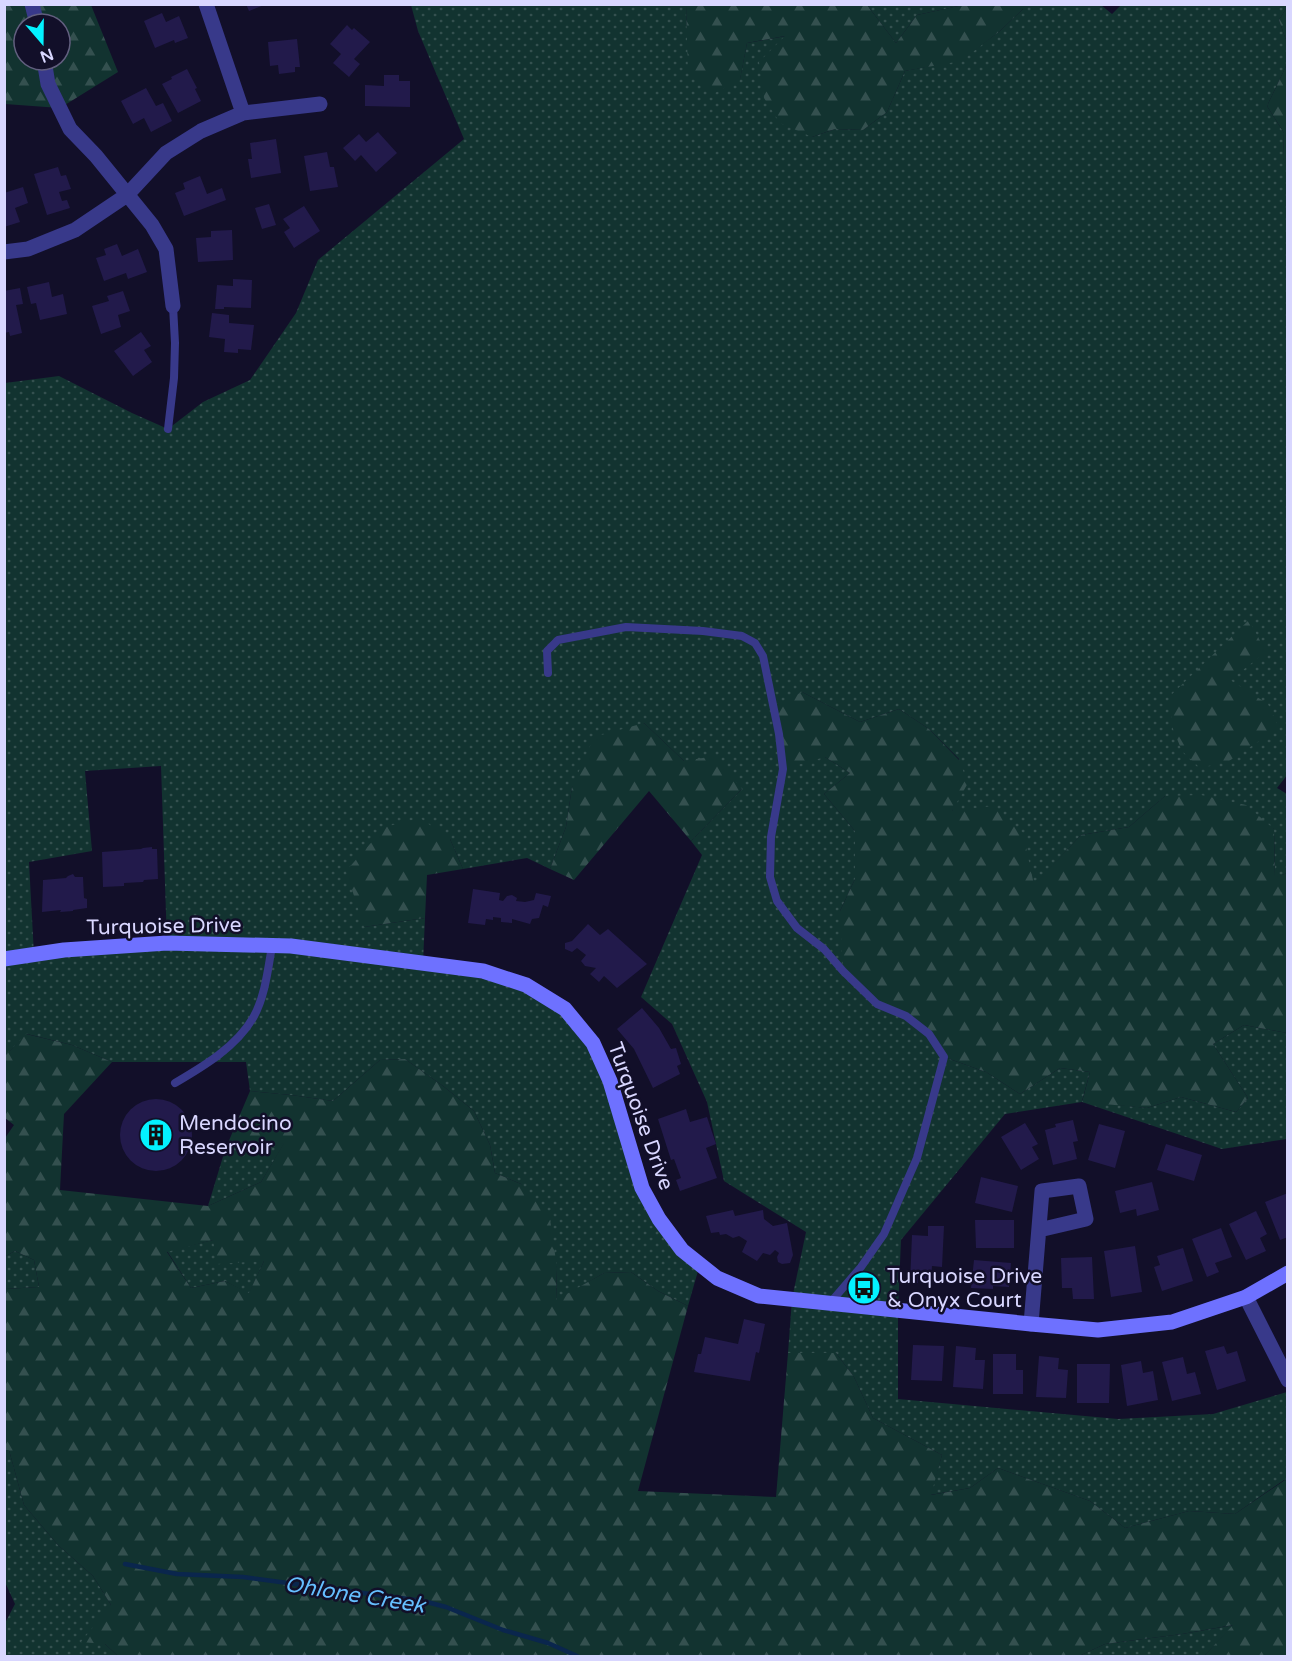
<svg xmlns="http://www.w3.org/2000/svg" width="1292" height="1661" viewBox="0 0 1292 1661" font-family="'Varela Round',sans-serif">
<style>
.grass{fill:url(#grass-dots);fill-rule:evenodd}
.forest{fill:url(#forest-firs);fill-rule:evenodd}
.lines{fill:none;stroke-linecap:round;stroke-linejoin:round}
.stream{stroke:#0a264d;stroke-width:4.5}
.building{fill:#221a4b}
.lane{stroke:#38398a;stroke-width:8}
.street{stroke:#38398a;stroke-width:15}
.secondary{stroke:#6e71ff;stroke-width:15}
.labels{text-anchor:middle;stroke-width:5;stroke-linejoin:round;paint-order:stroke}
.street-label{font-size:21px;fill:#d9d7ff;stroke:#120f29}
.poi-label{font-size:21px;fill:#d9d7ff;stroke:#120f29;text-anchor:start}
.water-label{font-size:22px;font-style:italic;fill:#65bfff;stroke:#120f29}
</style>
<defs>
<pattern id="grass-dots" width="8" height="8" patternUnits="userSpaceOnUse" patternTransform="scale(1.5)"><rect width="8" height="8" fill="#123330"/><path d="M2 2h.1M6 6h.1" fill="none" stroke="#34504f" stroke-width="1.8" stroke-linecap="round"/></pattern>
<pattern id="forest-firs" width="22" height="20" patternUnits="userSpaceOnUse" patternTransform="scale(1.5)"><rect width="22" height="20" fill="#123330"/><path d="M5 1l3.5 6h-7zM16 11l3.5 6h-7z" fill="#34504f"/></pattern>
</defs>
<rect width="100%" height="100%" fill="#120f29"/>
<!-- grass -->
<path class="grass" d="M 411,5 L 686,5 L 687,30 L 740,79 L 747,43 L 786,36 L 812,137 L 835,129 L 863,130 L 887,112 L 905,71 L 961,60 L 1000,31 L 1023,9 L 1023,5 L 1101,5 L 1112,14 L 1121,5 L 1287,5 L 1287,7 L 1279,20 L 1287,43 L 1287,64 L 1267,106 L 1284,133 L 1283,158 L 1288,171 L 1288,774 L 1277,788 L 1287,794 L 1287,873 L 1275,878 L 1274,829 L 1165,796 L 1129,827 L 1081,835 L 1034,886 L 952,812 L 959,759 L 929,729 L 899,709 L 860,722 L 802,692 L 825,757 L 850,773 L 824,794 L 855,831 L 855,879 L 840,911 L 906,1016 L 929,1034 L 944,1057 L 986,1072 L 1020,1094 L 1060,1068 L 1090,1072 L 1082,1101 L 1147,1108 L 1181,1097 L 1236,1112 L 1248,1098 L 1213,1044 L 1244,1025 L 1287,1033 L 1287,1139 L 1222,1149 L 1082,1102 L 1005,1114 L 901,1240 L 898,1310 L 898,1399 L 1118,1419 L 1213,1414 L 1287,1392 L 1287,1481 L 1284,1480 L 1235,1514 L 1189,1511 L 1125,1528 L 1090,1501 L 998,1468 L 970,1488 L 930,1495 L 942,1455 L 873,1418 L 854,1377 L 836,1353 L 788,1353 L 792,1299 L 806,1232 L 724,1181 L 707,1102 L 672,1024 L 641,997 L 702,855 L 691,841 L 742,789 L 684,761 L 644,723 L 572,787 L 566,827 L 550,869 L 527,858 L 463,869 L 450,839 L 364,927 L 425,918 L 423,963 L 526,985 L 593,1043 L 642,1188 L 700,1264 L 688,1306 L 658,1291 L 631,1272 L 604,1273 L 556,1301 L 557,1268 L 521,1184 L 495,1173 L 490,1145 L 474,1111 L 443,1086 L 405,1059 L 380,1060 L 333,1101 L 291,1095 L 250,1091 L 246,1062 L 112,1062 L 72,1045 L 27,1034 L 5,1056 L 5,383 L 59,376 L 132,413 L 168,429 L 203,402 L 250,380 L 296,313 L 318,260 L 464,139 L 418,31 ZM 161,766 L 167,943 L 34,955 L 29,862 L 92,851 L 85,771 Z
M 867,5 L 963,5 L 917,15 L 896,43 Z
M 285,1142 L 261,1182 L 208,1206 L 225,1150 L 260,1152 Z
M 213,1240 L 264,1261 L 249,1294 L 225,1281 L 191,1288 L 167,1251 Z
M 15,1251 L 34,1260 L 39,1287 L 5,1289 L 4,1257 Z
M 4,1450 L 9,1450 L 24,1505 L 58,1545 L 93,1576 L 111,1605 L 105,1644 L 118,1656 L 5,1656 L 4,1625 L 15,1604 L 4,1580 Z
M 1234,1625 L 1204,1656 L 1079,1656 L 1105,1644 L 1182,1634 Z"/>
<!-- forest -->
<path class="forest" d="M 4,5 L 91,5 L 118,72 L 60,108 L 5,104 ZM 24,24 L 60,24 L 60,60 L 24,60 Z
M 686,5 L 867,5 L 896,43 L 917,15 L 963,5 L 1023,5 L 1023,9 L 1000,31 L 961,61 L 905,71 L 887,112 L 863,130 L 835,129 L 812,137 L 780,123 L 764,98 L 759,62 L 785,36 L 747,43 L 740,80 L 711,95 L 688,73 Z
M 1287,7 L 1287,43 L 1279,20 Z
M 1287,64 L 1287,171 L 1283,158 L 1284,133 L 1267,106 Z
M 1249,620 L 1266,652 L 1230,680 L 1268,704 L 1279,728 L 1229,761 L 1200,768 L 1182,751 L 1173,729 L 1169,697 Z
M 802,692 L 860,722 L 899,709 L 929,729 L 959,760 L 968,783 L 952,811 L 993,806 L 1023,833 L 1034,885 L 1081,835 L 1129,827 L 1165,796 L 1201,795 L 1246,805 L 1274,829 L 1275,877 L 1288,873 L 1287,1033 L 1244,1025 L 1213,1044 L 1248,1098 L 1236,1112 L 1181,1097 L 1147,1108 L 1082,1102 L 1090,1072 L 1060,1068 L 1020,1094 L 986,1072 L 944,1057 L 929,1034 L 906,1016 L 877,1004 L 843,971 L 840,911 L 855,879 L 855,831 L 824,794 L 850,773 L 825,757 L 783,769 L 773,706 Z
M 644,723 L 684,761 L 715,756 L 742,789 L 691,841 L 649,791 L 574,880 L 550,869 L 566,827 L 572,787 L 594,737 Z
M 420,818 L 450,839 L 463,869 L 427,875 L 425,918 L 364,927 L 346,871 L 385,827 Z
M 26,1034 L 72,1045 L 112,1062 L 64,1114 L 60,1190 L 208,1206 L 261,1182 L 284,1143 L 260,1152 L 225,1150 L 250,1091 L 291,1095 L 333,1101 L 380,1060 L 405,1059 L 443,1086 L 474,1111 L 490,1145 L 495,1173 L 521,1184 L 549,1212 L 557,1268 L 556,1300 L 604,1273 L 631,1272 L 658,1291 L 688,1306 L 638,1491 L 776,1497 L 788,1353 L 836,1353 L 854,1377 L 873,1418 L 942,1455 L 931,1495 L 970,1488 L 998,1468 L 1090,1501 L 1125,1528 L 1189,1511 L 1235,1514 L 1285,1480 L 1287,1481 L 1287,1656 L 1204,1656 L 1233,1625 L 1182,1634 L 1105,1644 L 1079,1656 L 118,1656 L 105,1644 L 81,1642 L 111,1605 L 93,1576 L 58,1545 L 24,1505 L 9,1450 L 5,1450 L 5,1289 L 39,1287 L 34,1260 L 15,1251 L 4,1257 L 5,1138 L 14,1125 L 5,1118 L 5,1056 ZM 213,1240 L 217,1264 L 264,1261 L 249,1293 L 225,1281 L 191,1288 L 167,1252 Z"/>
<g class="lines">
<!-- stream -->
<path class="stream" d="M 125,1564 L 177,1574 L 243,1577 L 423,1601 L 446,1607 L 503,1630 L 548,1643 L 577,1656"/>
</g>
<!-- building -->
<path class="building" d="M 246,4 L 264,4 L 264,5 L 249,11 Z
M 162,13 L 166,22 L 179,16 L 188,38 L 175,43 L 174,40 L 155,48 L 144,21 Z
M 347,25 L 352,30 L 354,28 L 370,42 L 354,59 L 360,64 L 349,77 L 333,63 L 341,54 L 330,44 Z
M 297,39 L 300,67 L 295,67 L 295,72 L 279,74 L 278,65 L 270,66 L 268,42 Z
M 187,69 L 197,88 L 195,89 L 201,101 L 178,113 L 162,84 L 172,79 L 171,77 Z
M 384,75 L 399,75 L 399,81 L 410,81 L 410,107 L 365,106 L 365,85 L 384,86 Z
M 146,88 L 156,106 L 163,103 L 172,121 L 151,132 L 144,118 L 133,124 L 121,101 Z
M 378,132 L 397,153 L 376,172 L 361,155 L 355,161 L 343,148 L 359,134 L 366,142 Z
M 276,139 L 281,173 L 251,178 L 248,159 L 252,159 L 250,143 Z
M 327,152 L 330,167 L 334,167 L 338,187 L 310,191 L 304,156 Z
M 58,167 L 61,176 L 66,175 L 71,189 L 59,192 L 62,201 L 67,200 L 70,208 L 47,215 L 34,174 Z
M 200,176 L 207,194 L 222,188 L 226,200 L 184,216 L 175,193 L 185,189 L 183,183 Z
M 23,187 L 28,203 L 15,208 L 20,222 L 4,227 L 4,193 Z
M 269,204 L 276,225 L 262,229 L 255,208 Z
M 304,206 L 320,231 L 294,248 L 284,232 L 290,228 L 283,219 Z
M 232,230 L 233,260 L 198,262 L 196,238 L 211,237 L 211,231 Z
M 117,244 L 122,256 L 138,249 L 147,272 L 128,279 L 126,273 L 104,281 L 96,258 L 106,255 L 104,249 Z
M 233,279 L 252,280 L 251,308 L 224,307 L 224,309 L 215,309 L 217,285 L 233,286 Z
M 49,282 L 52,297 L 63,294 L 67,314 L 40,320 L 36,303 L 31,304 L 27,287 Z
M 20,288 L 23,304 L 16,305 L 22,333 L 10,336 L 9,332 L 4,333 L 4,291 Z
M 123,291 L 130,311 L 118,315 L 121,327 L 101,334 L 92,306 L 109,301 L 107,296 Z
M 212,313 L 229,315 L 229,323 L 254,325 L 251,350 L 238,349 L 238,353 L 224,352 L 225,339 L 209,337 Z
M 141,332 L 151,346 L 144,350 L 152,362 L 133,376 L 114,351 Z
M 152,847 L 152,849 L 157,849 L 158,879 L 144,880 L 143,882 L 124,883 L 124,886 L 103,887 L 102,852 L 141,849 L 143,848 Z
M 73,874 L 75,877 L 83,877 L 84,898 L 87,899 L 87,908 L 73,910 L 73,911 L 60,912 L 61,910 L 42,912 L 43,880 L 66,878 L 68,876 Z
M 473,889 L 500,893 L 499,900 L 503,901 L 507,896 L 512,895 L 517,898 L 516,901 L 525,902 L 534,900 L 536,893 L 551,896 L 548,907 L 543,905 L 539,918 L 532,919 L 530,924 L 512,919 L 512,923 L 501,922 L 501,918 L 493,917 L 493,920 L 486,919 L 485,925 L 468,923 Z
M 588,924 L 600,935 L 608,929 L 647,964 L 617,988 L 604,976 L 599,982 L 590,974 L 596,968 L 585,966 L 581,961 L 586,955 L 577,948 L 572,952 L 565,949 L 565,943 L 572,941 Z
M 642,1008 L 659,1028 L 671,1049 L 676,1048 L 681,1064 L 677,1066 L 680,1074 L 653,1088 L 634,1049 L 617,1029 Z
M120 1135a36 36 0 1 1 72 0a36 36 0 1 1-72 0Z
M 686,1109 L 690,1122 L 707,1117 L 716,1144 L 706,1148 L 717,1178 L 680,1191 L 676,1180 L 681,1178 L 674,1159 L 671,1160 L 658,1119 Z
M 1073,1120 L 1078,1141 L 1073,1142 L 1077,1159 L 1053,1165 L 1045,1130 L 1056,1127 L 1055,1124 Z
M 1025,1123 L 1038,1144 L 1032,1147 L 1039,1159 L 1021,1170 L 1001,1137 Z
M 1099,1124 L 1125,1131 L 1115,1168 L 1088,1160 Z
M 1166,1144 L 1202,1155 L 1194,1181 L 1157,1170 Z
M 981,1177 L 1018,1186 L 1012,1212 L 975,1203 Z
M 1152,1182 L 1159,1210 L 1137,1216 L 1136,1209 L 1120,1213 L 1115,1191 Z
M 1288,1193 L 1288,1237 L 1280,1240 L 1265,1202 Z
M 733,1210 L 735,1216 L 763,1210 L 764,1219 L 773,1226 L 787,1223 L 793,1255 L 790,1263 L 782,1264 L 778,1262 L 777,1257 L 779,1253 L 775,1250 L 770,1255 L 763,1253 L 757,1261 L 742,1252 L 747,1241 L 739,1236 L 733,1238 L 726,1234 L 720,1235 L 719,1232 L 711,1233 L 706,1216 Z
M 1256,1211 L 1267,1234 L 1260,1238 L 1266,1251 L 1246,1260 L 1229,1224 Z
M 975,1220 L 1014,1220 L 1014,1248 L 976,1248 Z
M 928,1226 L 944,1226 L 942,1267 L 932,1266 L 931,1280 L 918,1279 L 918,1283 L 910,1283 L 912,1235 L 928,1236 Z
M 1221,1228 L 1232,1257 L 1215,1263 L 1219,1272 L 1207,1277 L 1192,1239 Z
M 1135,1246 L 1142,1292 L 1111,1297 L 1104,1251 Z
M 1183,1248 L 1193,1281 L 1162,1291 L 1154,1267 L 1160,1265 L 1157,1256 Z
M 1092,1257 L 1094,1299 L 1073,1299 L 1072,1288 L 1062,1288 L 1061,1258 Z
M 974,1260 L 1011,1263 L 1009,1287 L 993,1286 L 993,1289 L 971,1288 Z
M 744,1319 L 765,1324 L 759,1353 L 756,1352 L 750,1381 L 694,1372 L 698,1354 L 701,1354 L 705,1337 L 738,1344 Z
M 913,1345 L 944,1346 L 942,1381 L 911,1380 Z
M 956,1346 L 976,1348 L 975,1360 L 985,1360 L 983,1389 L 953,1387 Z
M 1224,1346 L 1227,1354 L 1237,1351 L 1246,1381 L 1217,1390 L 1205,1351 Z
M 993,1354 L 1016,1354 L 1016,1370 L 1023,1370 L 1023,1394 L 993,1394 Z
M 1039,1356 L 1059,1358 L 1058,1369 L 1068,1370 L 1066,1398 L 1036,1397 Z
M 1183,1357 L 1187,1374 L 1195,1372 L 1201,1394 L 1172,1401 L 1162,1362 Z
M 1141,1361 L 1143,1373 L 1153,1371 L 1158,1400 L 1127,1406 L 1121,1365 Z
M 1077,1364 L 1110,1364 L 1109,1403 L 1077,1403 Z"/>
<g class="lines">
<!-- lane -->
<path class="lane" d="M 168,429 L 174,378 L 175,343 L 173,306
M 548,673 L 547,651 L 558,640 L 626,627 L 703,631 L 742,636 L 755,643 L 763,656 L 779,734 L 783,769 L 771,837 L 770,877 L 777,901 L 797,928 L 824,949 L 843,971 L 877,1004 L 906,1016 L 929,1034 L 944,1057 L 917,1158 L 884,1234 L 861,1267 L 830,1303
M 175,1083 C 204,1066 236,1047 253,1018 C 265,997 268,969 272,946"/>
<!-- street -->
<path class="street" d="M 32,4 L 37,24
M 206,4 L 243,113
M 44,60 L 48,84 L 70,129 L 96,156 L 152,225 L 166,249 L 173,306
M 4,252 L 28,249 L 75,230 L 127,195 L 166,153 L 201,131 L 243,113 L 320,104
M 1246,1297 L 1288,1380
M 1031,1324 L 1042,1191 L 1079,1186 L 1086,1219 L 1039,1230"/>
<!-- secondary -->
<path class="secondary" d="M 4,959 L 64,950 L 167,943 L 291,946 L 483,971 L 526,985 L 565,1009 L 593,1043 L 610,1081 L 642,1188 L 659,1219 L 682,1250 L 717,1278 L 759,1296 L 1031,1324 L 1098,1330 L 1172,1322 L 1246,1297 L 1288,1273"/>
</g>
<!-- icons -->
<defs>
<symbol id="building-disc" viewBox="-11 -11 22 22"><circle r="9.5" fill="#03f2ff" stroke="#120f29"/><path d="M-4-6H4V6H1V3H-1V6H-4ZM-2.5-4.3h1.7v1.8h-1.7ZM.8-4.3h1.7v1.8H.8ZM-2.5-1h1.7V.8h-1.7ZM.8-1h1.7V.8H.8Z" fill="#111"/></symbol>
<symbol id="bus-disc" viewBox="-11 -11 22 22"><circle r="9.5" fill="#03f2ff" stroke="#120f29"/><path d="M-5-6H5V4H4V6H2V4H-2V6H-4V4H-5ZM-3.5-4V0h7V-4ZM-3.5 1.2v1.5H-2V1.2ZM2 1.2v1.5H3.5V1.2Z" fill="#111"/></symbol>
</defs>
<g fill-rule="evenodd">
<use href="#building-disc" x="137" y="1116" width="38" height="38"/>
<use href="#bus-disc" x="845" y="1269" width="38" height="38"/>
</g>
<g class="labels">
<!-- street labels -->
<g class="street-label">
<text transform="translate(164 926) rotate(-1)" y="7">Turquoise Drive</text>
<text transform="translate(641 1116) rotate(70)" y="7">Turquoise Drive</text>
</g>
<!-- poi labels -->
<g class="poi-label">
<text x="179" y="1130">Mendocino<tspan x="179" dy="24">Reservoir</tspan></text>
<text x="887" y="1283">Turquoise Drive<tspan x="887" dy="24">&amp; Onyx Court</tspan></text>
</g>
<!-- water labels -->
<g class="water-label">
<text transform="translate(355 1594) rotate(9)" y="8">Ohlone Creek</text>
</g>
</g>
<!-- border -->
<rect width="1292" height="1661" fill="none" stroke="#d9d7ff" stroke-width="12"/>
<!-- north arrow -->
<g transform="translate(42 42) rotate(160)"><circle r="28" fill="#120f29" stroke="#625f7f" stroke-width="1.5"/>
<path d="M0-4.5L10 22L0 15L-10 22Z" fill="#03f2ff"/>
<text y="-9" font-size="16" font-weight="bold" text-anchor="middle" fill="#d9d7ff">N</text>
</g>
</svg>
